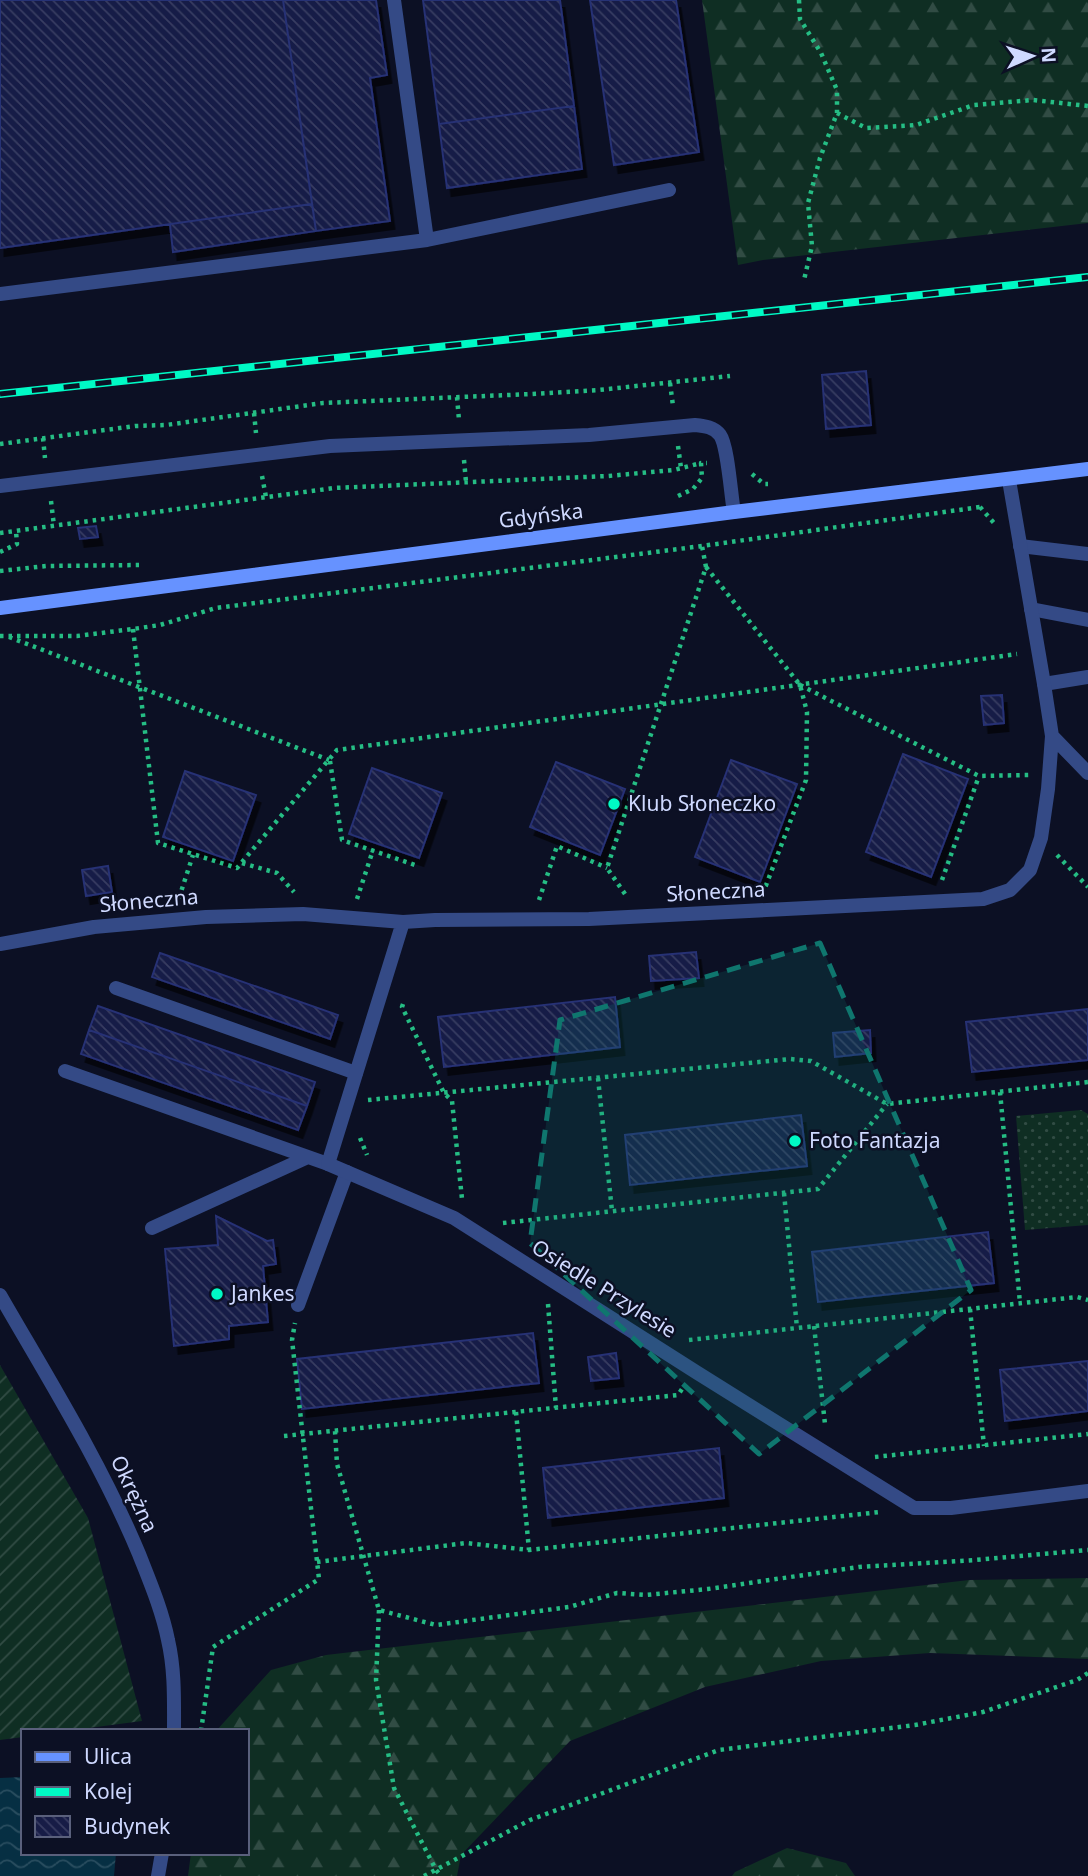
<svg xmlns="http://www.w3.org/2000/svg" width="1088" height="1876" viewBox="0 0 1088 1876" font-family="'Noto Sans',sans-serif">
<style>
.grass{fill:url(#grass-dots)}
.forest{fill:url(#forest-firs)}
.garden{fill:url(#garden-furrows)}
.water{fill:url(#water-waves)}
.building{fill:url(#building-back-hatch);stroke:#273074;stroke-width:2;filter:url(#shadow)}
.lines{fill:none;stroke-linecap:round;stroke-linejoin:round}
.path{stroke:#25bd84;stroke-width:4.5;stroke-dasharray:3.5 5;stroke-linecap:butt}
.lane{stroke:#344a86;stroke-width:14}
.street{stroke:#344a86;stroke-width:14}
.secondary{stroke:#6692ff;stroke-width:14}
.rail-casing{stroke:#00fac5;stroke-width:8}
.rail{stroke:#0c1024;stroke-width:5;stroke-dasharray:16;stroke-linecap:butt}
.marked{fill:#0f766e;fill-opacity:0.2;stroke:#0f766e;stroke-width:5;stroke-dasharray:14 9;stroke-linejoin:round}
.poi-dot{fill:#00fac5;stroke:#0c1024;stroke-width:2.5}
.labels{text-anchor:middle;stroke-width:5;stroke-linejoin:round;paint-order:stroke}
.street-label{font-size:21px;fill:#cfd9ff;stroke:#0c1024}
.poi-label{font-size:21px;fill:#cfd9ff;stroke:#0c1024;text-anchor:start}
</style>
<defs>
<pattern id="grass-dots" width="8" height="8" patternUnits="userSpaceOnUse" patternTransform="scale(1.75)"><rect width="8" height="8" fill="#0f2e23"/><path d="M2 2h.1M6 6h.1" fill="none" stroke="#314c44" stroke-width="1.8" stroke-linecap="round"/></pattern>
<pattern id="forest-firs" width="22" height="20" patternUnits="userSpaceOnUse" patternTransform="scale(1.75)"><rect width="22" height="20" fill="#0f2e23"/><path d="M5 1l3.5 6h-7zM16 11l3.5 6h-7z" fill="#314c44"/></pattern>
<pattern id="garden-furrows" width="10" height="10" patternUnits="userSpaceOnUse" patternTransform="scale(1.75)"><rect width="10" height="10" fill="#0f2e23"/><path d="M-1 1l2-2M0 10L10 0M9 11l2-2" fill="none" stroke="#314c44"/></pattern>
<pattern id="water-waves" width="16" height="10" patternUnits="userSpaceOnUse" patternTransform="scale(1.75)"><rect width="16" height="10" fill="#062f43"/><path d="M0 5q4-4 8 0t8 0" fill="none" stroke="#294d5f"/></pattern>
<pattern id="building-back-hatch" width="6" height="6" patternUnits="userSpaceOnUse" patternTransform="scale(1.75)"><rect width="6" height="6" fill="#171c46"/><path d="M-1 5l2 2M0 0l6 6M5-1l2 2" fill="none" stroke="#383c62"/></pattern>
<filter id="shadow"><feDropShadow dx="4.5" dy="8" stdDeviation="0" flood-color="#0009"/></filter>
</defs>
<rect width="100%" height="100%" fill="#0c1024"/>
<!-- grass -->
<path class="grass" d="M 1081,1110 L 1088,1114 L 1088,1225 L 1025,1230 L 1016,1116 Z"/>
<!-- forest -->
<path class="forest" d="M 702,0 L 1088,0 L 1088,223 L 763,260 L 738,265 Z
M 1088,1578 L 1088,1659 L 930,1653 L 821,1661 L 705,1687 L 570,1741 L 461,1855 L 457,1876 L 188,1876 L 191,1853 L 247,1853 L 247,1731 L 216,1731 L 271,1670 L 326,1655 L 969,1580 Z
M 787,1848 L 846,1863 L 855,1876 L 732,1876 L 735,1872 Z"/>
<!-- garden -->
<path class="garden" d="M 0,1365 L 88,1518 L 142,1721 L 66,1731 L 23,1731 L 23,1737 L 0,1740 Z"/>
<!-- water -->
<path class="water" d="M 23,1777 L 23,1853 L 116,1853 L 114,1876 L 0,1876 L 0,1778 Z"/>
<!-- building -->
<path class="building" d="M 0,0 L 283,0 L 312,204 L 0,248 Z
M 283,0 L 376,0 L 387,75 L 370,78 L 390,221 L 316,231 Z
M 423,0 L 560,0 L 574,106 L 439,124 Z
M 590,0 L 676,0 L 699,152 L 614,165 Z
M 574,106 L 582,169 L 447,188 L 439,124 Z
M 312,204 L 316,231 L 173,252 L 170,224 Z
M 866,371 L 871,425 L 826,429 L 822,375 Z
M 96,526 L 98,537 L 80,539 L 78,528 Z
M 1002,695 L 1004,723 L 984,725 L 981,696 Z
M 903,754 L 968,779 L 931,877 L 866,852 Z
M 731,760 L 797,784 L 760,882 L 695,857 Z
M 556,762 L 625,789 L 600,855 L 530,827 Z
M 372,768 L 442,793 L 419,858 L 349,834 Z
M 185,771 L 256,795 L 233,861 L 163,837 Z
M 108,866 L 112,892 L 86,896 L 82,870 Z
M 696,952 L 699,978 L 651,981 L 649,956 Z
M 160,953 L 338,1015 L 330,1039 L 152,977 Z
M 615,997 L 620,1047 L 444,1067 L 438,1017 Z
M 98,1006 L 315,1082 L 307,1106 L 89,1030 Z
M 1088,1009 L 1088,1060 L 972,1072 L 966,1022 Z
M 89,1030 L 307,1106 L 298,1130 L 81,1054 Z
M 870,1030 L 871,1053 L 835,1057 L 833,1033 Z
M 801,1115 L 807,1166 L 630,1185 L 625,1135 Z
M 216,1216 L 267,1241 L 273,1240 L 276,1264 L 263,1266 L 268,1322 L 229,1326 L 229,1339 L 174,1346 L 165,1249 L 218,1245 Z
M 988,1232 L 994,1283 L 818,1302 L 812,1252 Z
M 533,1333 L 539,1383 L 302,1409 L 297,1359 Z
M 616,1353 L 619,1378 L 591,1381 L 588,1357 Z
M 1088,1361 L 1088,1411 L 1005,1421 L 1000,1370 Z
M 719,1448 L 724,1498 L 548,1518 L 543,1468 Z"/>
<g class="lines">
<!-- path -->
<path class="path" d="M 799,0 L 800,19 L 821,53 L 837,90 L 837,113 L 820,158 L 808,203 L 812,246 L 804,280
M 837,113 L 866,128 L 916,125 L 974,105 L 1033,100 L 1088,106
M 670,383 L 673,406
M 457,397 L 459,420
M 254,413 L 256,433
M 43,438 L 45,458
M 0,444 L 135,426 L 166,425 L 323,403 L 531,394 L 599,390 L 730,376
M 678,446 L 681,468
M 464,460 L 466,482
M 752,474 L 764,484 L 768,484
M 262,476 L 266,497
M 678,496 L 693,489 L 702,478 L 701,463 L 707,463
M 51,501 L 54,526
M 980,507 L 994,523
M 0,533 L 334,488 L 608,476 L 674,470 L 701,463
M 0,552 L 17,544 L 16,531
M 706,567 L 800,685 L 807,712 L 806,780 L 765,888
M 0,571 L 46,566 L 139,565
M 133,629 L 158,843 L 237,868 L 337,750 L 1017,654
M 0,636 L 77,636 L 133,629 L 160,625 L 216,608 L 702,546 L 980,507
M 9,637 L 329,760
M 800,685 L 979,776 L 1029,775
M 330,761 L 342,840 L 418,866
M 1057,855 L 1088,887
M 242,863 L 277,873 L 294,892
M 942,880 L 979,776
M 625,894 L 607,868 L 706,567 L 702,546
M 179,898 L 193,855
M 357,899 L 373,850
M 539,900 L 557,846 L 607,868
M 403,1004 L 402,1007 L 444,1093 L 452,1101 L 462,1199
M 598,1078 L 612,1211
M 1000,1092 L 1020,1303
M 368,1100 L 790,1059 L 811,1061 L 887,1104 L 1088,1082
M 360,1138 L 367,1155
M 784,1193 L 797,1328
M 503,1223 L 818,1189 L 887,1104
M 548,1304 L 556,1408
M 970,1309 L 984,1446
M 814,1326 L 825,1424 L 827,1425
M 689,1340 L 1077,1297 L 1088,1300
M 516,1412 L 529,1550
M 335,1431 L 337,1464 L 379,1610 L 436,1625 L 569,1607 L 617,1593 L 646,1595 L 708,1589 L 859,1567 L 975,1560 L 1088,1550
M 284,1436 L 678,1395 L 682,1389
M 875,1457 L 1088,1434
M 317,1562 L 466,1543 L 529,1550 L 880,1512
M 379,1610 L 376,1680 L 394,1788 L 436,1870 L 441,1876
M 201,1731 L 213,1647 L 319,1579 L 292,1340 L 295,1323
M 424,1876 L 530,1820 L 719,1750 L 915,1725 L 983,1712 L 1077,1680 L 1088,1673"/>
<!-- lane -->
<path class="lane" d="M 394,0 L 427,240
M 0,294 L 427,240 L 669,190
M 0,486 L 330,446 L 589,435 L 695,425 C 705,426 714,427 720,435 C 728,446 731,497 734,512
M 1020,546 L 1088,554
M 1031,609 L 1088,620
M 1044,684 L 1088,677
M 116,988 L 356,1073
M 65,1071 L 328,1164
M 152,1228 L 308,1157
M 298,1305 L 347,1172"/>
<!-- street -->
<path class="street" d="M 1052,736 L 1088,773
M 403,922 L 328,1164 L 454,1218 L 696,1372 L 914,1508 L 951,1508 L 1088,1491
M 0,944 L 94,927 L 206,917 L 303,914 L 403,922 L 435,920 L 589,919 L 983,899 L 1010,890 L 1030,870 L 1041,838 L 1048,789 L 1052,736 L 1044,684 L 1009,480
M 0,1295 C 49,1380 101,1463 139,1554 C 150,1582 162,1610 168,1640 C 175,1670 174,1701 174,1731
M 158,1876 L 162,1853"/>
<!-- secondary -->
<path class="secondary" d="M 0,608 L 734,512 L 1088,469"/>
<defs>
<path id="rail" d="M 0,394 L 1088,277"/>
</defs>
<!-- rail casing -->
<use href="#rail" class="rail-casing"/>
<!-- rail -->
<use href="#rail" class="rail"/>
</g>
<!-- marked area -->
<path class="marked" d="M 820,943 L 971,1290 L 759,1454 L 530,1243 L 560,1020 Z"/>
<!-- markers -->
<g class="poi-dot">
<circle cx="614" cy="804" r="7"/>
<circle cx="795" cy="1141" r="7"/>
<circle cx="217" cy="1294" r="7"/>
</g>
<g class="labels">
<!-- street labels -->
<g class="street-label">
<text transform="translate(541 516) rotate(-7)" y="7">Gdyńska</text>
<text transform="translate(716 892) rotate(-3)" y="7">Słoneczna</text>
<text transform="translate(149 901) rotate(-5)" y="7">Słoneczna</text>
<text transform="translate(604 1289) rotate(32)" y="7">Osiedle Przylesie</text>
<text transform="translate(134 1494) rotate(65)" y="7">Okrężna</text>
</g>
<!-- poi labels -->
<g class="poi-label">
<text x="628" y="811">Klub Słoneczko</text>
<text x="809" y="1148">Foto Fantazja</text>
<text x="231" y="1301">Jankes</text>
</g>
</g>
<!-- legend -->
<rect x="21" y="1729" width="228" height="126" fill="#0c1024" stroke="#5a607c" stroke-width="2"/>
<rect x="35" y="1752" width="35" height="10" fill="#6692ff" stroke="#5a607c" stroke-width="2"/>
<text x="84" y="1764" font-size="21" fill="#cfd9ff">Ulica</text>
<rect x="35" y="1787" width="35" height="10" fill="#00fac5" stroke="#5a607c" stroke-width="2"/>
<text x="84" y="1799" font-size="21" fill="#cfd9ff">Kolej</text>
<rect x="35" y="1816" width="35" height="21" fill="url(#building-back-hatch)" stroke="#5a607c" stroke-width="2"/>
<text x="84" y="1834" font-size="21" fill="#cfd9ff">Budynek</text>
<!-- north arrow -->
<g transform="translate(1032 56) rotate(87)" stroke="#0c1024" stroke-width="5" paint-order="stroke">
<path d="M0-5L12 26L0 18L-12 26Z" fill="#cfd9ff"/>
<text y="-10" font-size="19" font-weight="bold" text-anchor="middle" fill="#cfd9ff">N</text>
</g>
</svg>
